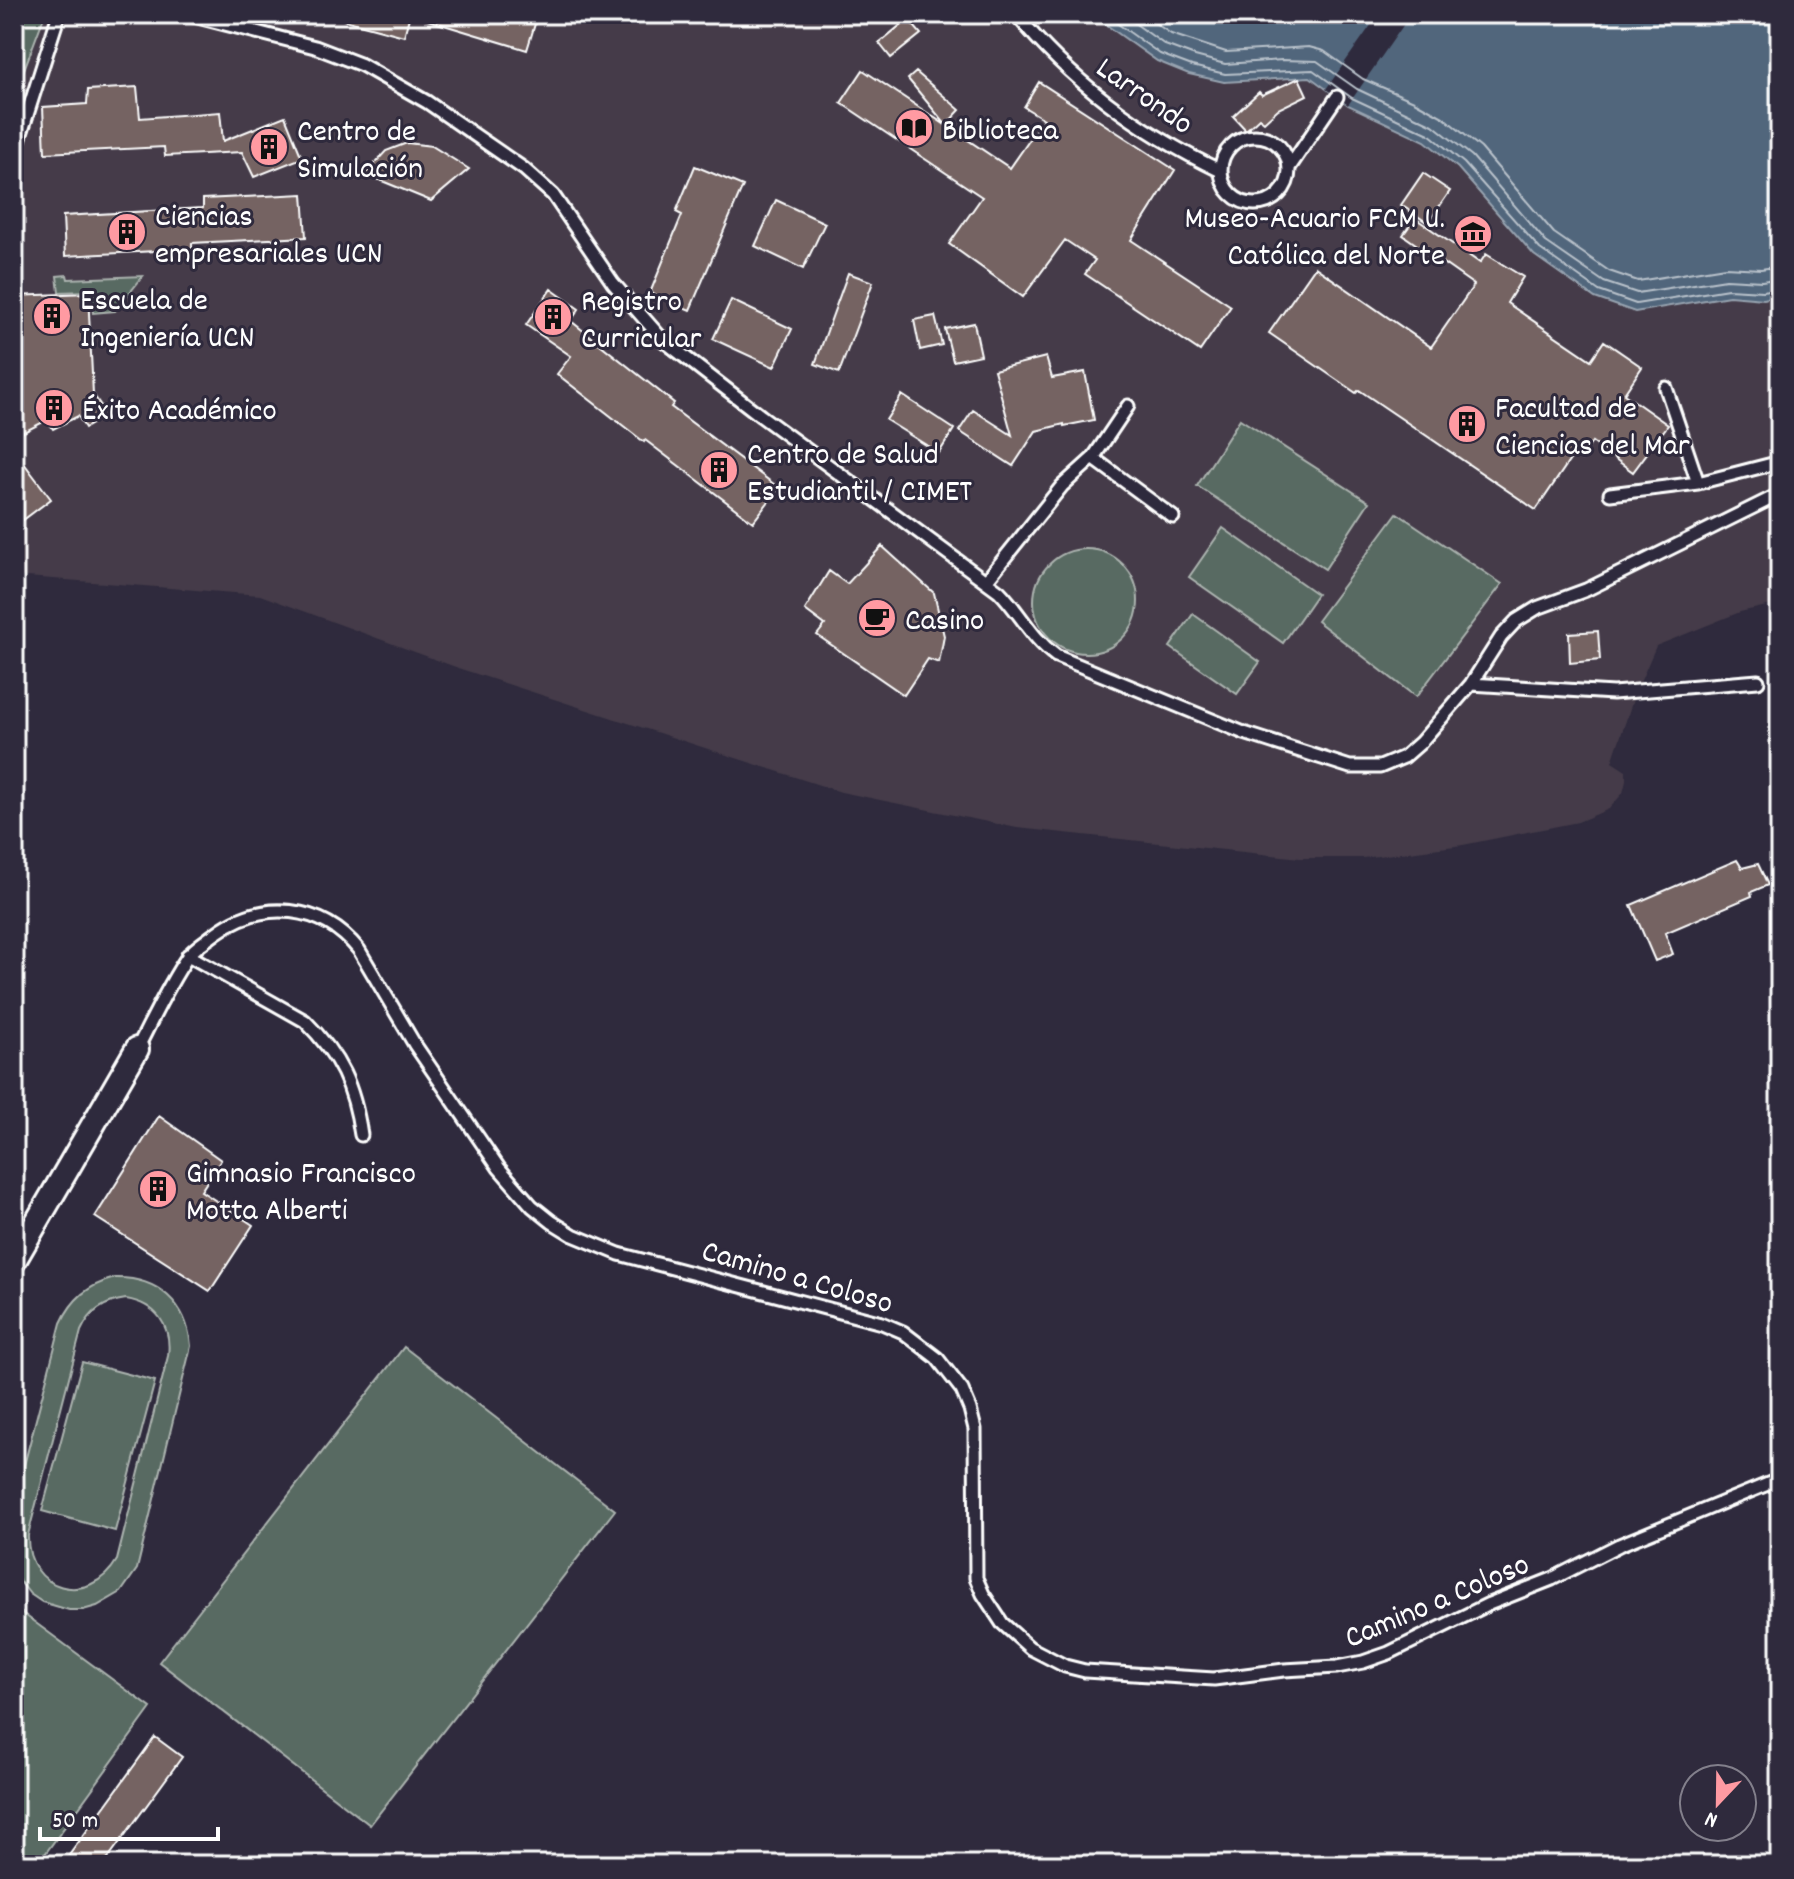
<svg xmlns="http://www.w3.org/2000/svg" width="1794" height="1879" viewBox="0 0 1794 1879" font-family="Dekko,sans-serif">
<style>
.built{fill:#443b48}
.green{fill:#596a62;stroke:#acb4b0;stroke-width:2;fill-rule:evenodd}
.water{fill:#51667c;stroke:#97a3b0;stroke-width:2}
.pier{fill:#2f2a3d}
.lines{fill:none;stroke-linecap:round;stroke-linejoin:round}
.shore{stroke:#b9c2cb;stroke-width:2}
.building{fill:#756362;stroke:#fff;stroke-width:2}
.service-casing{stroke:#fff;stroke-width:17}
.minor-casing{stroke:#fff;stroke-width:28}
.service{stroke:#2f2a3d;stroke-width:11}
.minor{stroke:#2f2a3d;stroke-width:22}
.labels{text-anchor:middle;stroke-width:6;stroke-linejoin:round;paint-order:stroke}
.street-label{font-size:32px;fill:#fff;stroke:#2f2a3d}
.poi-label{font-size:32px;fill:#fff;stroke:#2f2a3d;text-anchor:start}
</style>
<rect width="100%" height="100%" fill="#2f2a3d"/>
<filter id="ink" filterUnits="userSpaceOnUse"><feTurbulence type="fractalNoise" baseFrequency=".0125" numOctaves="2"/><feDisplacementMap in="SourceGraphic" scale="16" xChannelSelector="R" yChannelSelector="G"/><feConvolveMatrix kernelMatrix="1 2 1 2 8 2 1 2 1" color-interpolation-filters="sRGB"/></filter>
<g filter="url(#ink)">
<!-- built -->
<path class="built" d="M 14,14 L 1091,14 L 1157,61 L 1189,74 L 1224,82 L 1310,77 L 1348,105 L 1425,141 L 1458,168 L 1492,204 L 1729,296 L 1764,299 L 1780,295 L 1780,603 L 1740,612 L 1656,646 L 1635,694 L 1612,762 L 1626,771 L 1626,781 L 1623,793 L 1609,809 L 1578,822 L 1463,845 L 1363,858 L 1300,858 L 1017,828 L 841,792 L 461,669 L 260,595 L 14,576 Z"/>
<!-- green -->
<path class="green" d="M 14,14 L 45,14 L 14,96 L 14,52 L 21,42 L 14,35 Z
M 67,275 L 68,279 L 143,276 L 115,311 L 93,313 L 91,291 L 59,292 L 57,276 Z
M 1240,419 L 1369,502 L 1325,569 L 1197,486 Z
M 1397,513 L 1502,584 L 1416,697 L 1317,621 Z
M 1223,528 L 1317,594 L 1283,643 L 1189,577 Z
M1034 601a52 52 0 1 1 104 0a52 52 0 1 1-104 0Z
M 1193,614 L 1260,662 L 1237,694 L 1170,647 Z
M 115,1278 C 158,1277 187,1303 191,1346 L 137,1569 L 121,1592 L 97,1606 L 83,1610 L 69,1610 L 42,1602 L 30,1594 L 14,1574 L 14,1504 L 61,1323 C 72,1299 88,1285 115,1278 ZM 126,1299 C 156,1304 172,1325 168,1356 L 117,1560 C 89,1608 26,1591 28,1535 L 81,1331 C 90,1311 104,1302 126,1299 Z
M 404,1347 L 615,1510 L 370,1825 L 159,1662 Z
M 82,1362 L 155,1381 L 115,1531 L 42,1511 Z
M 14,1607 L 151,1708 L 37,1865 L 14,1865 Z"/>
<!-- water -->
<path class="water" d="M 1091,14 L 1780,14 L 1780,295 L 1764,299 L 1729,296 L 1635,312 L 1595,298 L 1534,255 L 1458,168 L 1425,141 L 1348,105 L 1310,77 L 1224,82 L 1189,74 L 1157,61 Z"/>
<!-- pier -->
<path class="pier" d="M 1379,14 L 1411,14 L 1348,105 L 1326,89 Z"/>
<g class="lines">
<!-- shore -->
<path class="shore" d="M 1104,14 L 1160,54 L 1192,66 L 1225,74 L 1313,70 L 1352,98 L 1429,134 L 1464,163 L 1540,249 L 1599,291 L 1636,304 L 1728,289 L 1763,291 L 1780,288
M 1122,14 L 1165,45 L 1195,56 L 1225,64 L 1282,60 L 1317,61 L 1357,89 L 1433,125 L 1472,156 L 1546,242 L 1604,282 L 1637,293 L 1726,279 L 1762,281 L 1780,278
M 1142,14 L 1171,34 L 1226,52 L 1309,47 L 1324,51 L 1363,79 L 1414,101 L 1443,117 L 1481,148 L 1554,233 L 1609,271 L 1638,281 L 1725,267 L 1761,269 L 1780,266"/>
</g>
<!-- building -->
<path class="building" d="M 345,14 L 410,14 L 404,36 L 344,20 Z
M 425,14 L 538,14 L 527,50 L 424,19 Z
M 908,19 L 921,34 L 891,58 L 879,43 Z
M 863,70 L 1010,168 L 1044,119 L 1024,107 L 1039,82 L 1175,170 L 1131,240 L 1231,306 L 1200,351 L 1085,274 L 1095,260 L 1065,240 L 1023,297 L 949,244 L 982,197 L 841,103 Z
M 916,72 L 960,110 L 946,125 L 908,79 Z
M 1299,78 L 1307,95 L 1278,109 L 1264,122 L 1259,118 L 1246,130 L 1233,116 L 1259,92 L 1262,95 Z
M 137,87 L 140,118 L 220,112 L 223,141 L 285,116 L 302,158 L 254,177 L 242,152 L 165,156 L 164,147 L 45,153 L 43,107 L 87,104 L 88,90 Z
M 407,143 L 432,146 L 469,169 L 431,201 L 365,174 L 386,151 Z
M 695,166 L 743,186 L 690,310 L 650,293 L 682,215 L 676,212 Z
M 1423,173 L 1450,191 L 1428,223 L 1401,205 Z
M 303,194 L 306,237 L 192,243 L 192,249 L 65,256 L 63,216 L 203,208 L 203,199 Z
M 776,200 L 825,223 L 803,269 L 755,246 Z
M 1415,218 L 1480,263 L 1486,254 L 1523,277 L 1507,303 L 1591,360 L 1604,341 L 1642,367 L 1624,394 L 1668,425 L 1633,472 L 1592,442 L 1581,459 L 1574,454 L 1536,510 L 1359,390 L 1356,393 L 1269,333 L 1315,267 L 1431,347 L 1474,285 L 1403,235 Z
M 848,273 L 873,282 L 839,373 L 815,364 Z
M 551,289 L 579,309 L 571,321 L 674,403 L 671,407 L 779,488 L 753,522 L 645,440 L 644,442 L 557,374 L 571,356 L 526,325 Z
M 88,293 L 93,394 L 107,415 L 85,428 L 78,416 L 53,429 L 47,420 L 22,433 L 14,420 L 14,296 Z
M 731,300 L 792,329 L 774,367 L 713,339 Z
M 935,316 L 942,345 L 920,350 L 914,320 Z
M 974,323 L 981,355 L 953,361 L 945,329 Z
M 1046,357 L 1052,378 L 1085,372 L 1094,420 L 1064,426 L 1064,424 L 1036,431 L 1013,466 L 959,431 L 973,410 L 1012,435 L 994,370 Z
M 902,395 L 954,429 L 939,453 L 886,420 Z
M 14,450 L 51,499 L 14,527 Z
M 882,546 L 934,593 L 944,636 L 939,663 L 928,659 L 904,695 L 817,635 L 825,625 L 805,610 L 829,571 L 847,584 Z
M 1598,631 L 1600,660 L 1570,663 L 1569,633 Z
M 1737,860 L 1742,868 L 1758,864 L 1768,885 L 1751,892 L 1752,896 L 1665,933 L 1673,954 L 1655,961 L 1631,905 Z
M 159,1116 L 221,1160 L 201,1191 L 253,1225 L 210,1291 L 95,1217 Z
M 155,1737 L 182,1757 L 103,1865 L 62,1865 Z"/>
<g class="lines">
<defs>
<path id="service" d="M 186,14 L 315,47 L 362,65 L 427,102 L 524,169 L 553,195 L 613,283 L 663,340 L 761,416 L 999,591 C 1020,612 1031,638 1056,656 L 1244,733 L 1350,767 L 1380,767 L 1404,757 L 1420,743 L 1471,684 L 1501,637 L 1516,621 L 1537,608 L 1586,590 L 1780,494
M 1016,14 C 1072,83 1141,133 1221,171
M1221 170a34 34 0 1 1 68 0a34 34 0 1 1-68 0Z
M 14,156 L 59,14
M 1289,168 L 1337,97
M 1666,388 L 1698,483
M 1093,458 L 1128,406
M 1610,494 L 1698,483 L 1780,462
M 986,581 L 1062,486 L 1093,458 L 1173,517
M 1471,684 L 1613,693 L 1758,681
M 188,955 L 305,1021 C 340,1056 354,1086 361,1135
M 137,1049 C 153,1018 168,985 188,956 C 195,947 207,940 216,933 C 262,899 322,904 359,950 L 415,1045 L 499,1168 L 532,1206 L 552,1222 L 573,1235 L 619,1254 L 882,1323 L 903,1332 L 937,1358 L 962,1390 L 970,1409 L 975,1429 L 976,1578 L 983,1594 L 1002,1623 L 1030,1648 L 1065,1666 L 1085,1671 L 1214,1679 L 1284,1670 L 1337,1667 L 1363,1662 L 1389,1653 L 1489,1604 L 1552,1579 L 1619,1545 L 1780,1479"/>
<path id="minor" d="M 14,1261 L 137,1049"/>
</defs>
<!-- service casing -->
<use href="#service" class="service-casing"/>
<!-- minor casing -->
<use href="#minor" class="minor-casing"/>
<!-- service -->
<use href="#service" class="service"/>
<!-- minor -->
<use href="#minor" class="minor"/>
</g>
</g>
<!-- icons -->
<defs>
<symbol id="library-disc" viewBox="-11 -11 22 22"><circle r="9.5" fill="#ff9aa2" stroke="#2f2a3d"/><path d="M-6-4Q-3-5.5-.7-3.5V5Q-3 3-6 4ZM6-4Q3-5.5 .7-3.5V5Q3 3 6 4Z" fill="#111"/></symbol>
<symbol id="building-disc" viewBox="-11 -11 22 22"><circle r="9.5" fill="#ff9aa2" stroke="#2f2a3d"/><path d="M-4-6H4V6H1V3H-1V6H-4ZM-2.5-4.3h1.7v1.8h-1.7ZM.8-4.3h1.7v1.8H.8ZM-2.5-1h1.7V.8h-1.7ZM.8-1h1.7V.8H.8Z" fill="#111"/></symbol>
<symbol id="museum-disc" viewBox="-11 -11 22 22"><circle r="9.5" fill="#ff9aa2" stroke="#2f2a3d"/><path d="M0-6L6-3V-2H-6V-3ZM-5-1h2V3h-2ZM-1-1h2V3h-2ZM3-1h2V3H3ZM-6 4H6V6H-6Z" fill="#111"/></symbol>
<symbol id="cafe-disc" viewBox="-11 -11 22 22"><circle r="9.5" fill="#ff9aa2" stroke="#2f2a3d"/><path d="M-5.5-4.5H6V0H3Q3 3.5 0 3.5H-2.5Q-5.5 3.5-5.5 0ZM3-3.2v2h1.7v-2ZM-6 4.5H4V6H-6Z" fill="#111"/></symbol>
</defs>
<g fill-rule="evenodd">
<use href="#library-disc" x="892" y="106" width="44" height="44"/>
<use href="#building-disc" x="247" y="125" width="44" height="44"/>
<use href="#building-disc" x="105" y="210" width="44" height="44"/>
<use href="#museum-disc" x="1451" y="212" width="44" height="44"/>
<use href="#building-disc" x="30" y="294" width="44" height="44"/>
<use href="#building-disc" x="531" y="295" width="44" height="44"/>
<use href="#building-disc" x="32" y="386" width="44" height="44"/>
<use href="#building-disc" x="1445" y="402" width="44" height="44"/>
<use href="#building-disc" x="697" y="448" width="44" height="44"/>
<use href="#cafe-disc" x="855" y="596" width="44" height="44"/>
<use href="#building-disc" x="136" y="1167" width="44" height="44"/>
</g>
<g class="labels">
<!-- street labels -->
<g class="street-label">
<text transform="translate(1146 94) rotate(35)" y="11">Larrondo</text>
<text transform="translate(798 1275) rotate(16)" y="11">Camino a Coloso</text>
<text transform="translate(1436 1599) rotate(-23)" y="11">Camino a Coloso</text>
</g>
<!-- poi labels -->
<g class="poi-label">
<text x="942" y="139">Biblioteca</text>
<text x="297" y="140">Centro de<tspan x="297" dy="37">Simulación</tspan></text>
<text x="155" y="225">Ciencias<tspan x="155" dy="37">empresariales UCN</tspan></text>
<text x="1445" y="227" text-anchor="end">Museo-Acuario FCM U.<tspan x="1445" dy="37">Católica del Norte</tspan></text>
<text x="80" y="309">Escuela de<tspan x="80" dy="37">Ingeniería UCN</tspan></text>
<text x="581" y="310">Registro<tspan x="581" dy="37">Curricular</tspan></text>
<text x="1495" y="417">Facultad de<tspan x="1495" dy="37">Ciencias del Mar</tspan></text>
<text x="82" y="419">Éxito Académico</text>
<text x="747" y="463">Centro de Salud<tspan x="747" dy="37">Estudiantil / CIMET</tspan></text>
<text x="905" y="629">Casino</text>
<text x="186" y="1182">Gimnasio Francisco<tspan x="186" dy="37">Motta Alberti</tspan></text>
</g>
</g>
<!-- margin -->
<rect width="1794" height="1879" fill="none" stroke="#2f2a3d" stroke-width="48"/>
<rect x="24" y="24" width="1746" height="1831" fill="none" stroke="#fff" stroke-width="3" filter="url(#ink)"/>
<!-- north arrow -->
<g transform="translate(1718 1803) rotate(202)"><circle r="38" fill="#2f2a3d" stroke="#827f8b" stroke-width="2"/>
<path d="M0-6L14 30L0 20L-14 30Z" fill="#ff9aa2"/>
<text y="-12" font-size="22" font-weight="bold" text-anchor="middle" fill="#ffffff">N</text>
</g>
<!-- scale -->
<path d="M40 1827v12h178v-12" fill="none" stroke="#ffffff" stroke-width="4"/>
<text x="52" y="1827" font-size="24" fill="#ffffff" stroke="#2f2a3d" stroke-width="6" paint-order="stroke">50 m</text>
</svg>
